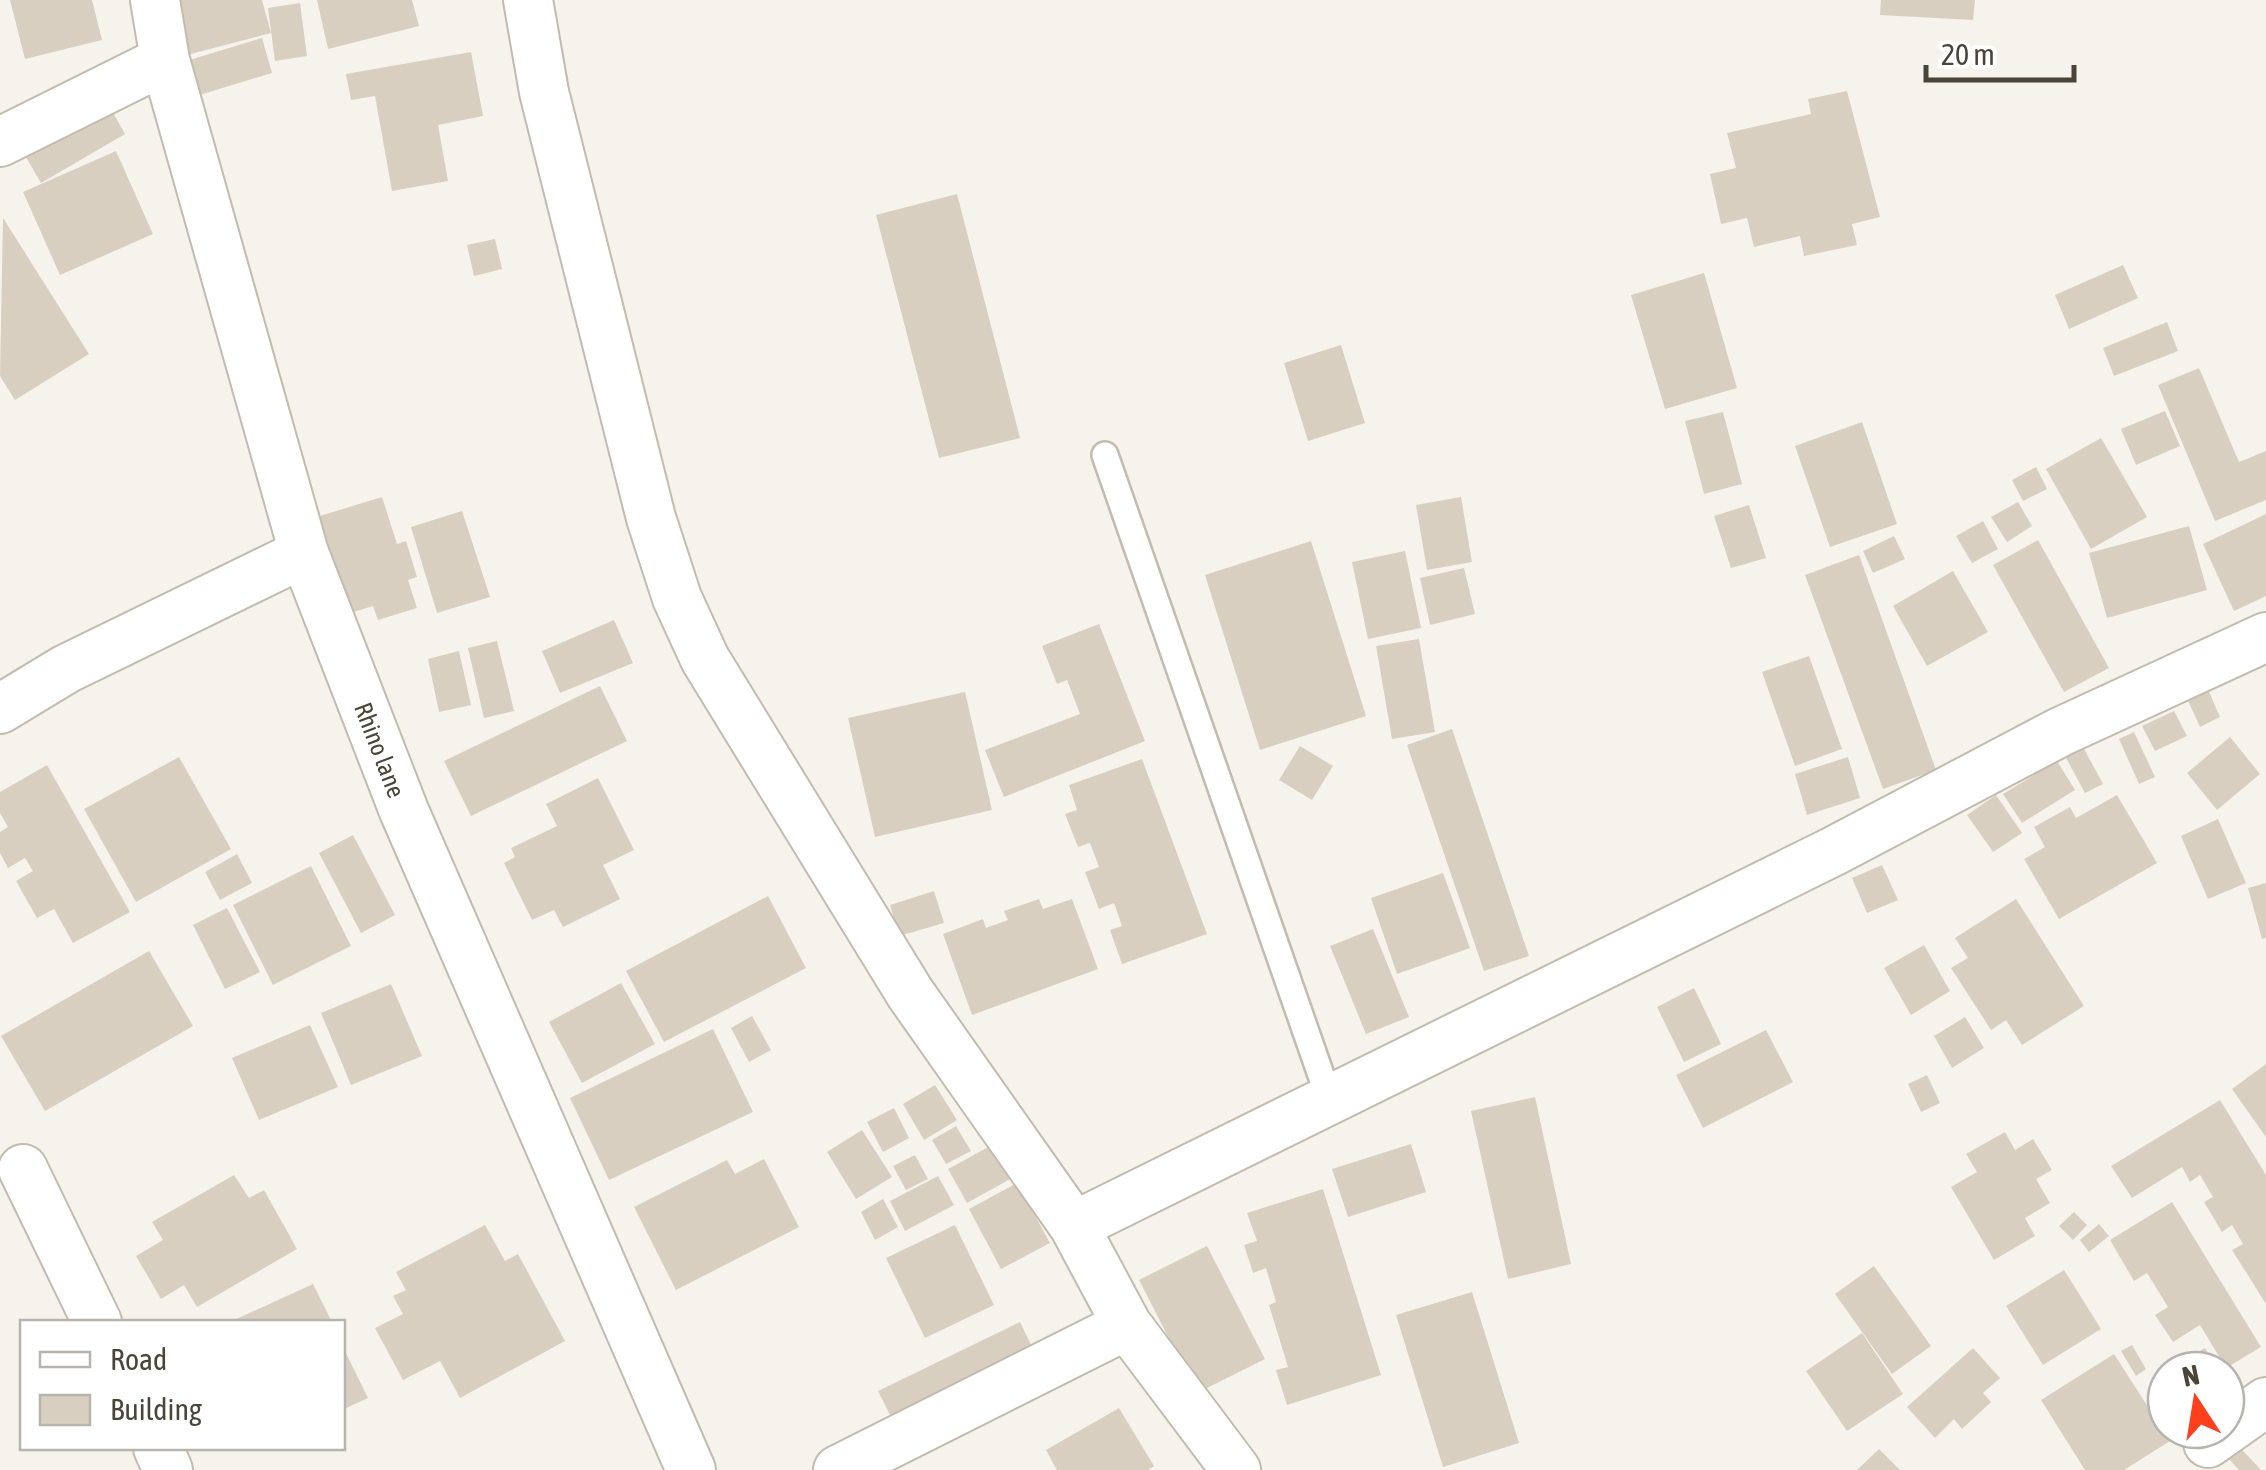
<svg xmlns="http://www.w3.org/2000/svg" width="2266" height="1470" viewBox="0 0 2266 1470" font-family="'Asap Condensed',sans-serif">
<style>
.building{fill:#d8cfc1}
.lines{fill:none;stroke-linecap:round;stroke-linejoin:round}
.lane-casing{stroke:#c2bbae;stroke-width:30}
.street-casing{stroke:#c2bbae;stroke-width:52}
.lane{stroke:#fff;stroke-width:25}
.street{stroke:#fff;stroke-width:48}
.labels{text-anchor:middle;stroke-width:8;stroke-linejoin:round;paint-order:stroke}
.street-label{font-size:25px;fill:#4b4439;stroke:#fff}
</style>
<rect width="100%" height="100%" fill="#f6f3ec"/>
<!-- building -->
<path class="building" d="M 10,0 L 92,0 L 102,40 L 25,59 Z
M 169,0 L 262,0 L 271,33 L 183,56 Z
M 317,0 L 412,0 L 419,26 L 328,49 Z
M 1881,0 L 1975,0 L 1973,20 L 1880,15 Z
M 300,3 L 307,56 L 275,61 L 268,8 Z
M 262,38 L 272,73 L 193,97 L 183,62 Z
M 471,52 L 483,116 L 438,125 L 448,181 L 392,191 L 375,96 L 351,100 L 346,74 Z
M 1847,91 L 1880,217 L 1852,224 L 1857,245 L 1804,256 L 1800,236 L 1754,247 L 1747,218 L 1721,224 L 1710,174 L 1736,168 L 1727,133 L 1811,114 L 1808,99 Z
M 108,104 L 125,134 L 41,183 L 23,152 Z
M 116,151 L 153,234 L 60,275 L 23,192 Z
M 957,194 L 1020,438 L 939,458 L 876,215 Z
M 3,218 L 89,354 L 15,400 L 0,376 Z
M 495,239 L 502,269 L 474,276 L 467,245 Z
M 2123,265 L 2138,298 L 2069,329 L 2055,295 Z
M 1704,273 L 1737,388 L 1665,409 L 1631,295 Z
M 2167,322 L 2178,351 L 2114,376 L 2103,348 Z
M 1341,345 L 1365,423 L 1308,441 L 1284,363 Z
M 2199,368 L 2239,462 L 2266,451 L 2266,500 L 2215,521 L 2158,385 Z
M 2165,411 L 2180,446 L 2136,465 L 2121,429 Z
M 1723,412 L 1742,484 L 1704,494 L 1685,421 Z
M 1862,422 L 1897,524 L 1830,547 L 1795,446 Z
M 2101,438 L 2147,517 L 2091,549 L 2046,469 Z
M 2036,467 L 2047,489 L 2023,501 L 2012,480 Z
M 382,497 L 397,544 L 406,541 L 417,577 L 408,580 L 417,608 L 378,620 L 373,606 L 344,615 L 310,519 Z
M 1461,497 L 1472,562 L 1427,570 L 1416,505 Z
M 2018,502 L 2032,526 L 2007,542 L 1991,517 Z
M 1749,505 L 1766,558 L 1731,568 L 1714,516 Z
M 462,511 L 490,597 L 437,613 L 411,527 Z
M 2266,514 L 2266,596 L 2234,611 L 2203,544 Z
M 1983,521 L 1998,549 L 1972,563 L 1956,536 Z
M 2189,526 L 2207,590 L 2107,618 L 2089,553 Z
M 1894,536 L 1905,559 L 1873,573 L 1863,551 Z
M 2038,540 L 2109,668 L 2064,692 L 1993,565 Z
M 1311,541 L 1366,716 L 1260,750 L 1205,575 Z
M 1405,551 L 1421,628 L 1368,639 L 1352,562 Z
M 1859,555 L 1936,770 L 1883,789 L 1805,575 Z
M 1464,568 L 1475,614 L 1430,625 L 1420,578 Z
M 1953,571 L 1988,632 L 1927,666 L 1893,606 Z
M 614,620 L 633,663 L 560,693 L 542,651 Z
M 1099,624 L 1145,741 L 1004,797 L 985,750 L 1080,714 L 1067,680 L 1057,684 L 1042,646 Z
M 1419,639 L 1435,732 L 1392,739 L 1376,646 Z
M 497,641 L 514,711 L 484,718 L 468,648 Z
M 459,651 L 471,705 L 439,712 L 428,659 Z
M 1809,656 L 1842,749 L 1795,766 L 1762,672 Z
M 600,686 L 627,741 L 471,816 L 444,761 Z
M 2207,687 L 2220,717 L 2200,727 L 2186,696 Z
M 965,692 L 992,810 L 875,837 L 848,718 Z
M 2174,711 L 2187,736 L 2155,751 L 2142,726 Z
M 1452,729 L 1529,956 L 1484,971 L 1407,745 Z
M 2134,732 L 2155,777 L 2139,784 L 2119,739 Z
M 2230,737 L 2260,774 L 2217,810 L 2187,773 Z
M 1300,746 L 1333,766 L 1312,800 L 1279,780 Z
M 2083,747 L 2103,784 L 2085,793 L 2065,756 Z
M 179,757 L 231,849 L 136,902 L 84,809 Z
M 1848,757 L 1860,798 L 1807,815 L 1795,774 Z
M 1142,759 L 1207,934 L 1122,964 L 1110,930 L 1122,926 L 1114,903 L 1099,909 L 1085,872 L 1099,867 L 1090,843 L 1078,847 L 1065,814 L 1077,810 L 1069,785 Z
M 2057,761 L 2075,790 L 2022,823 L 2003,794 Z
M 47,765 L 130,912 L 73,943 L 54,909 L 37,918 L 16,881 L 33,871 L 25,858 L 8,868 L 0,853 L 0,832 L 8,827 L 0,813 L 0,792 Z
M 598,778 L 634,850 L 603,865 L 620,899 L 563,927 L 554,910 L 532,920 L 504,863 L 515,857 L 511,848 L 557,826 L 546,804 Z
M 1996,795 L 2022,833 L 1993,852 L 1967,815 Z
M 2117,795 L 2157,863 L 2059,919 L 2024,859 L 2045,847 L 2034,827 L 2070,807 L 2076,818 Z
M 2218,819 L 2246,883 L 2208,899 L 2181,836 Z
M 353,835 L 395,915 L 361,933 L 319,853 Z
M 237,854 L 252,883 L 220,900 L 205,872 Z
M 1882,865 L 1898,900 L 1867,913 L 1852,878 Z
M 311,866 L 351,946 L 273,985 L 233,905 Z
M 1443,873 L 1470,948 L 1397,974 L 1371,898 Z
M 2266,883 L 2266,938 L 2262,939 L 2248,888 Z
M 934,891 L 944,923 L 899,936 L 890,905 Z
M 768,896 L 806,968 L 664,1042 L 626,971 Z
M 1039,899 L 1043,909 L 1072,899 L 1098,969 L 972,1015 L 943,934 L 983,919 L 986,928 L 1008,920 L 1004,911 Z
M 2016,899 L 2084,1006 L 2022,1045 L 2006,1020 L 1991,1030 L 1951,968 L 1968,958 L 1955,938 Z
M 227,908 L 260,972 L 225,989 L 193,925 Z
M 1373,929 L 1409,1017 L 1366,1034 L 1330,946 Z
M 1924,945 L 1950,991 L 1911,1015 L 1884,968 Z
M 149,951 L 193,1026 L 45,1111 L 1,1036 Z
M 621,983 L 655,1044 L 582,1083 L 549,1022 Z
M 391,984 L 422,1056 L 351,1085 L 321,1013 Z
M 1694,988 L 1721,1044 L 1684,1062 L 1657,1007 Z
M 752,1016 L 771,1050 L 749,1062 L 731,1028 Z
M 1965,1017 L 1984,1048 L 1952,1068 L 1934,1036 Z
M 310,1025 L 338,1087 L 259,1120 L 232,1058 Z
M 713,1029 L 753,1112 L 609,1180 L 570,1098 Z
M 1766,1030 L 1793,1082 L 1703,1128 L 1676,1075 Z
M 2266,1064 L 2266,1137 L 2232,1089 Z
M 1927,1075 L 1940,1103 L 1921,1112 L 1908,1084 Z
M 935,1085 L 957,1120 L 924,1140 L 903,1104 Z
M 1535,1097 L 1571,1264 L 1508,1279 L 1471,1111 Z
M 2220,1100 L 2266,1175 L 2266,1304 L 2232,1250 L 2243,1244 L 2232,1225 L 2222,1232 L 2204,1202 L 2213,1197 L 2200,1175 L 2190,1182 L 2182,1167 L 2132,1198 L 2111,1166 Z
M 894,1108 L 909,1138 L 883,1152 L 867,1122 Z
M 956,1126 L 971,1151 L 946,1164 L 932,1140 Z
M 862,1130 L 892,1177 L 856,1199 L 827,1152 Z
M 2005,1132 L 2015,1150 L 2033,1139 L 2052,1170 L 2036,1179 L 2050,1203 L 2025,1218 L 2035,1236 L 1994,1260 L 1951,1187 L 1977,1172 L 1966,1154 Z
M 994,1144 L 1012,1178 L 967,1203 L 948,1169 Z
M 1411,1144 L 1426,1192 L 1348,1217 L 1332,1169 Z
M 915,1155 L 928,1179 L 906,1190 L 893,1166 Z
M 764,1159 L 799,1227 L 676,1290 L 634,1207 L 727,1160 L 735,1174 Z
M 234,1175 L 249,1198 L 264,1190 L 297,1249 L 197,1307 L 184,1285 L 161,1299 L 136,1256 L 163,1240 L 152,1222 Z
M 938,1176 L 954,1205 L 905,1231 L 890,1201 Z
M 1017,1183 L 1050,1243 L 1001,1269 L 969,1209 Z
M 1323,1189 L 1381,1375 L 1287,1405 L 1276,1370 L 1288,1367 L 1269,1305 L 1276,1302 L 1266,1268 L 1253,1273 L 1244,1245 L 1257,1241 L 1247,1213 Z
M 883,1199 L 898,1227 L 875,1240 L 861,1212 Z
M 2172,1202 L 2261,1347 L 2226,1368 L 2200,1325 L 2173,1342 L 2155,1315 L 2168,1307 L 2147,1273 L 2134,1281 L 2110,1240 Z
M 2074,1212 L 2087,1225 L 2073,1240 L 2059,1226 Z
M 2099,1224 L 2109,1236 L 2089,1252 L 2080,1240 Z
M 485,1225 L 505,1261 L 518,1254 L 565,1341 L 460,1398 L 440,1361 L 403,1380 L 375,1328 L 403,1314 L 393,1296 L 406,1290 L 396,1272 Z
M 955,1225 L 994,1305 L 925,1338 L 886,1258 Z
M 1207,1246 L 1265,1359 L 1197,1393 L 1139,1280 Z
M 1874,1266 L 1931,1346 L 1892,1374 L 1835,1294 Z
M 2064,1270 L 2101,1329 L 2043,1365 L 2006,1306 Z
M 313,1284 L 332,1322 L 230,1322 Z
M 1472,1292 L 1519,1443 L 1443,1467 L 1396,1315 Z
M 1020,1322 L 1038,1359 L 896,1427 L 878,1391 Z
M 1862,1333 L 1903,1394 L 1847,1431 L 1806,1371 Z
M 342,1345 L 368,1398 L 342,1410 Z
M 2132,1345 L 2146,1369 L 2136,1376 L 2121,1351 Z
M 1973,1348 L 2000,1378 L 1983,1393 L 1991,1402 L 1962,1429 L 1954,1419 L 1935,1438 L 1907,1407 Z
M 2205,1348 L 2218,1370 L 2183,1370 L 2179,1363 Z
M 2114,1354 L 2170,1441 L 2124,1470 L 2085,1470 L 2041,1400 Z
M 1119,1408 L 1154,1466 L 1148,1470 L 1057,1470 L 1046,1450 Z
M 2232,1439 L 2261,1470 L 2239,1470 L 2221,1450 Z
M 1879,1449 L 1900,1470 L 1857,1470 Z"/>
<g class="lines">
<defs>
<path id="lane" d="M 1105,455 L 1329,1098"/>
<path id="street" d="M 155,0 L 165,60 L 304,553 L 404,811 L 691,1470
M 528,0 L 544,92 L 651,518 L 677,598 L 705,659 L 910,993 L 1074,1226 L 1127,1325 L 1236,1470
M 0,142 L 165,60
M 0,709 L 66,669 L 304,553
M 23,1169 L 97,1322
M 1074,1226 L 1834,851 L 2060,732 L 2266,637
M 2208,1443 L 2266,1402
M 158,1448 L 168,1470
M 838,1470 L 1127,1325"/>
</defs>
<!-- lane casing -->
<use href="#lane" class="lane-casing"/>
<!-- street casing -->
<use href="#street" class="street-casing"/>
<!-- lane -->
<use href="#lane" class="lane"/>
<!-- street -->
<use href="#street" class="street"/>
</g>
<g class="labels">
<!-- street labels -->
<g class="street-label">
<text transform="translate(380 750) rotate(69)" y="9">Rhino lane</text>
</g>
</g>
<!-- legend -->
<rect x="20" y="1320" width="325" height="130" fill="#ffffff" stroke="#b7b4b0" stroke-width="2.5"/>
<rect x="40" y="1352" width="50" height="15" fill="#ffffff" stroke="#b7b4b0" stroke-width="2.5"/>
<text x="110" y="1370" font-size="30" fill="#4b4439">Road</text>
<rect x="40" y="1395" width="50" height="30" fill="#d8cfc1" stroke="#b7b4b0" stroke-width="2.5"/>
<text x="110" y="1420" font-size="30" fill="#4b4439">Building</text>
<!-- north arrow -->
<g transform="translate(2196 1400) rotate(348)"><circle r="48" fill="#ffffff" stroke="#b7b4b0" stroke-width="2.5"/>
<path d="M0-8L18 38L0 25L-18 38Z" fill="#fc3f1d"/>
<text y="-15" font-size="28" font-weight="bold" text-anchor="middle" fill="#4b4439">N</text>
</g>
<!-- scale -->
<path d="M1926 65v15h148v-15" fill="none" stroke="#4b4439" stroke-width="5"/>
<text x="1941" y="65" font-size="30" fill="#4b4439" stroke="#ffffff" stroke-width="8" paint-order="stroke">20 m</text>
</svg>
